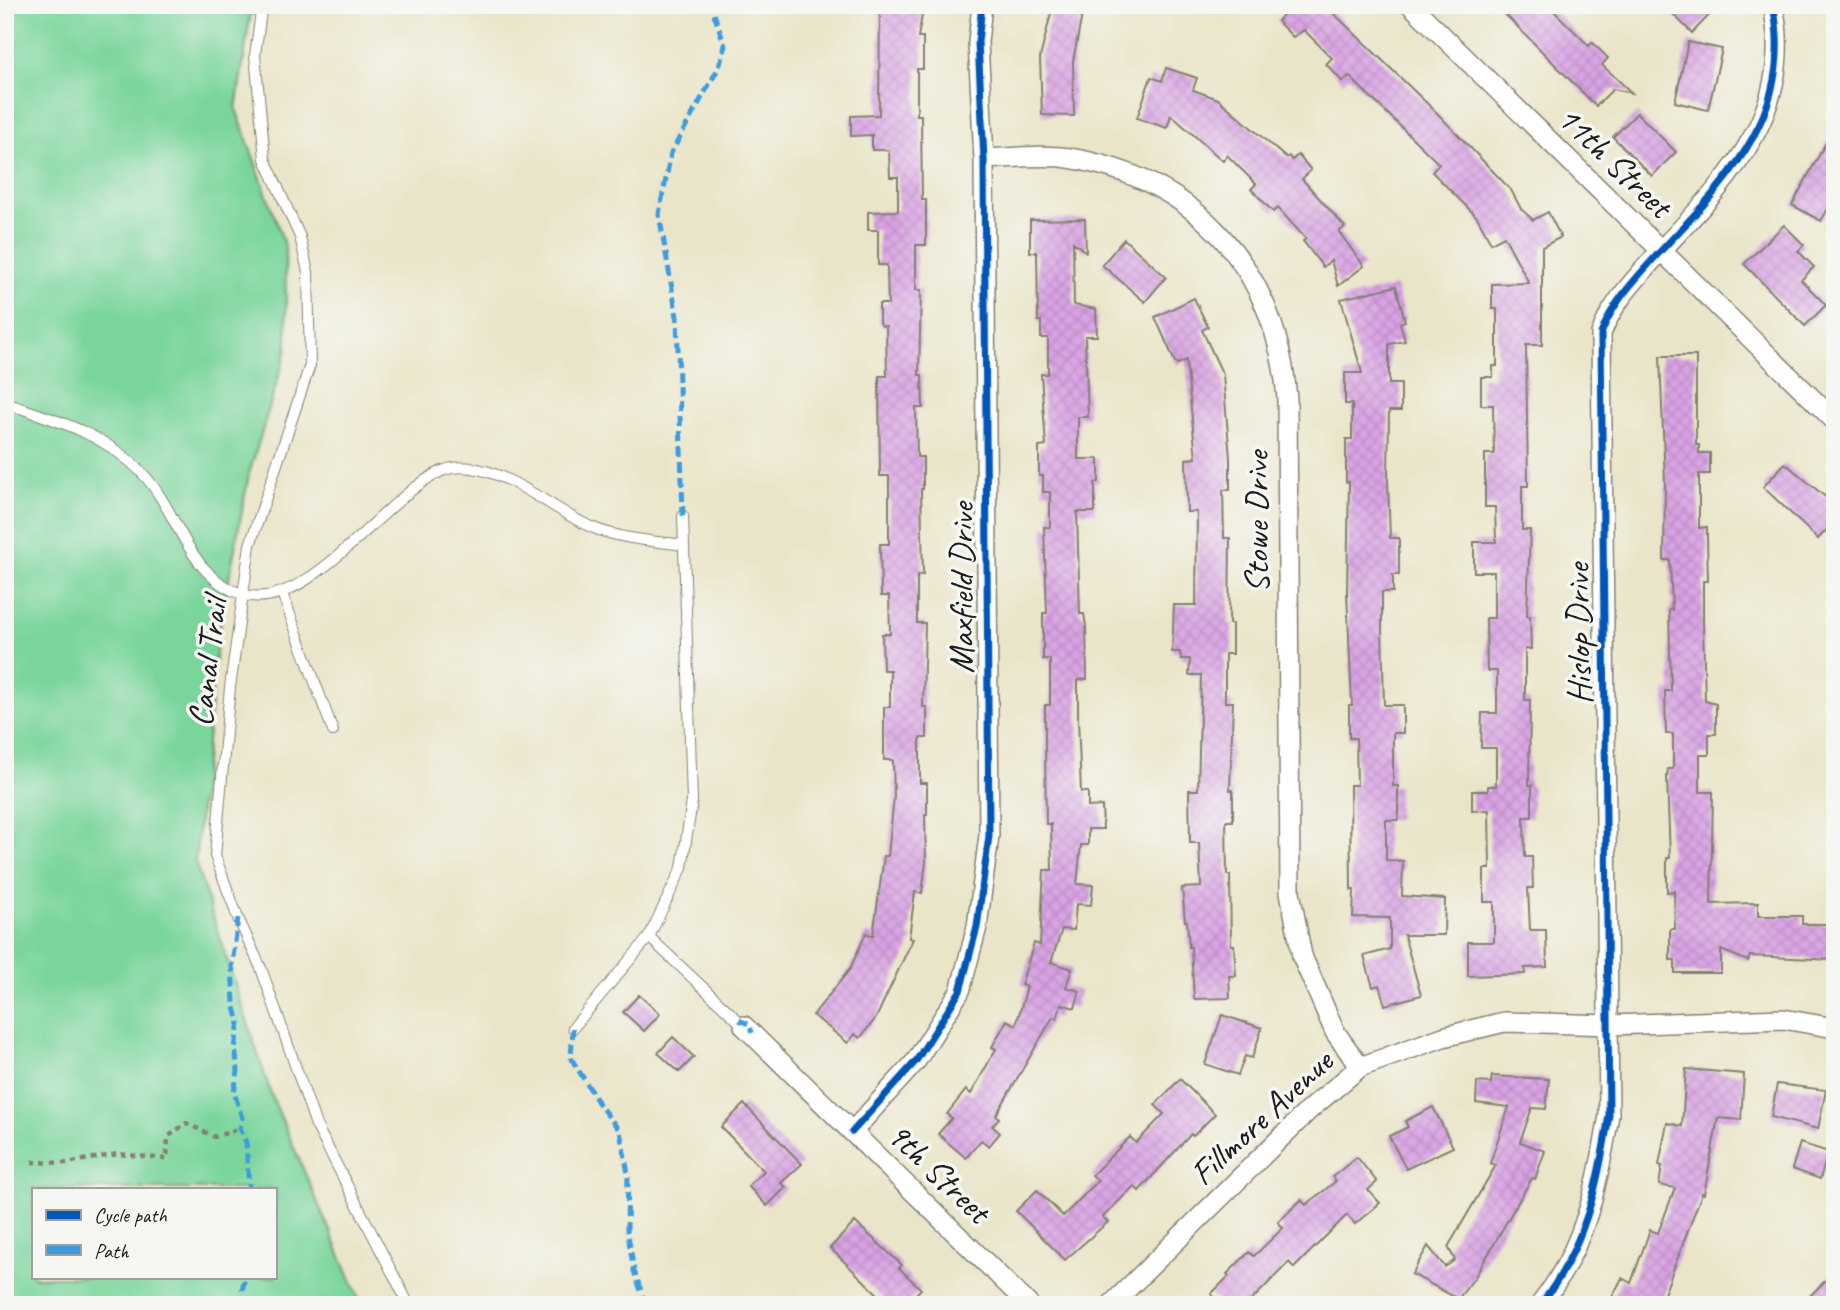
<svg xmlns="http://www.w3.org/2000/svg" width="1840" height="1310" viewBox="0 0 1840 1310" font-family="Caveat,sans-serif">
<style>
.green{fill:#7ad59c;stroke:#4b785c;stroke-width:2;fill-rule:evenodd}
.building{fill:url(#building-cross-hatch)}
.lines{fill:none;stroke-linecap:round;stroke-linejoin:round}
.service-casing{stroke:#838072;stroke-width:12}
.minor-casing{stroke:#838072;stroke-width:22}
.path{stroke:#838072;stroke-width:4.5;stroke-dasharray:5 5;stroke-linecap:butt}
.service{stroke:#fff;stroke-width:10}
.minor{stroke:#fff;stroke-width:19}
.quiet{stroke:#3c9bdf;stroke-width:5;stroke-dasharray:10 5;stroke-linecap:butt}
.cycleway-casing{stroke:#f6f6f2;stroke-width:11}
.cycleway{stroke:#0057b8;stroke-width:7}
.labels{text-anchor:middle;stroke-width:7;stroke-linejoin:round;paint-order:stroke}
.street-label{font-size:35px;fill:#1c1c1c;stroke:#f6f6f2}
</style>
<defs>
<pattern id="building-cross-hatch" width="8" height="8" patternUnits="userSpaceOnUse" patternTransform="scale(1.75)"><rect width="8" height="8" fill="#d9a3e4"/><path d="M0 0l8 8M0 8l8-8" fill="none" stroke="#ba8cc3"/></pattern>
</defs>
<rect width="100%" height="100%" fill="#f6f6f2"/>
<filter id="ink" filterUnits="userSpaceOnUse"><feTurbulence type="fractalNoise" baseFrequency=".0143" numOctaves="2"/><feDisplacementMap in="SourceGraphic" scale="14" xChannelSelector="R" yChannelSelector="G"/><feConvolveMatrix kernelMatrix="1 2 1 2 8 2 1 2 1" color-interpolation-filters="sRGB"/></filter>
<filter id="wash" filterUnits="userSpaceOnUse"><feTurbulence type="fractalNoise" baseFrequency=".00686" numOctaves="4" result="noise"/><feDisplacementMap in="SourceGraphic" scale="28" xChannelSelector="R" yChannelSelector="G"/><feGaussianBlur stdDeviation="1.57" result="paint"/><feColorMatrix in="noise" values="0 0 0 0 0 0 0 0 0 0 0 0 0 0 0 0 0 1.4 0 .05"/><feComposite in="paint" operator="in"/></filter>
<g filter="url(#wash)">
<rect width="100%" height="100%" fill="#eae5c9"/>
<!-- green -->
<path class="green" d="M 5,5 L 252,5 L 236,109 L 285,246 L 287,349 L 249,474 L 217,642 L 195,862 L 272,1097 L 362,1305 L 5,1305 ZM 33,1189 L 275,1189 L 275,1277 L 33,1277 Z"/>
<g id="blocks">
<!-- building -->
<path class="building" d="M 880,5 L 924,5 L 918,37 L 923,37 L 923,69 L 917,69 L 917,115 L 921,115 L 922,200 L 926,200 L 926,245 L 916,245 L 916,290 L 921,290 L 919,375 L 922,375 L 923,408 L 916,408 L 917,457 L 923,457 L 923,489 L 921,489 L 923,575 L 917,575 L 917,623 L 925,623 L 923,707 L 927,707 L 927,738 L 920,738 L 920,783 L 927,783 L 927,814 L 925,814 L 926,862 L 922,893 L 915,892 L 909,938 L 913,939 L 876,1018 L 860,1038 L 855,1034 L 848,1043 L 813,1015 L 850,969 L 866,933 L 873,936 L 884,856 L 888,856 L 894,796 L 893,760 L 884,760 L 884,707 L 890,707 L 890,670 L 883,670 L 882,634 L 890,634 L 889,596 L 881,596 L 880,544 L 889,544 L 889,476 L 880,476 L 879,376 L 887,376 L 886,326 L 882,326 L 879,321 L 879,304 L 888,304 L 887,265 L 878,265 L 878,230 L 868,230 L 868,212 L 898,211 L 898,177 L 890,177 L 889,150 L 872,150 L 872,135 L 851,136 L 851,116 L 879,115 Z
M 1053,5 L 1084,5 L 1073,61 L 1074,116 L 1042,115 L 1040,58 Z
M 1293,5 L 1325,5 L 1437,113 L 1511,190 L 1521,209 L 1533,220 L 1548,212 L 1561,237 L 1542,247 L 1542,345 L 1526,345 L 1528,486 L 1522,486 L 1522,530 L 1530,530 L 1527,616 L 1530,616 L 1531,649 L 1525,649 L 1525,700 L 1530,700 L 1529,785 L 1532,785 L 1532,817 L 1524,817 L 1525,857 L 1532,857 L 1533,888 L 1528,888 L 1530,930 L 1546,930 L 1547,967 L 1525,968 L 1525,974 L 1468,976 L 1468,942 L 1494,942 L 1494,902 L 1484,902 L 1484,869 L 1490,869 L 1489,810 L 1472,811 L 1472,791 L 1488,791 L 1488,786 L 1496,786 L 1496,748 L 1481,748 L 1482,713 L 1497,713 L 1497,671 L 1487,671 L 1486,618 L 1494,618 L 1494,572 L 1474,572 L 1474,542 L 1496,542 L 1495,507 L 1485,507 L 1485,454 L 1494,454 L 1493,405 L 1481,405 L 1481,377 L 1493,377 L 1493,366 L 1497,366 L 1497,309 L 1492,309 L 1492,284 L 1529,283 L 1504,236 L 1491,243 L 1477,217 L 1432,172 L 1439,164 L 1349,76 L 1343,82 L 1326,64 L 1332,58 L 1304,30 L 1293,37 L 1277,21 Z
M 1496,5 L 1548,5 L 1589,46 L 1592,42 L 1608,58 L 1602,65 L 1632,93 L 1613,89 L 1596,106 Z
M 1664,5 L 1719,5 L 1692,33 Z
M 1688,42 L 1722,49 L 1708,110 L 1675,102 Z
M 1166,68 L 1197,78 L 1193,90 L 1218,99 L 1286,158 L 1289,156 L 1292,160 L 1298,155 L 1311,170 L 1302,179 L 1345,227 L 1339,232 L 1364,266 L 1338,286 L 1331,260 L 1323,267 L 1303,241 L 1306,239 L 1278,208 L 1273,212 L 1251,189 L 1256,184 L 1227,155 L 1223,161 L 1171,115 L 1167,128 L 1137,118 L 1151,77 L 1162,81 Z
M 1637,113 L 1676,152 L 1652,176 L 1613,137 Z
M 1835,126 L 1835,197 L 1821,221 L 1792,205 Z
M 1085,219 L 1086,252 L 1073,242 L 1074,305 L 1096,309 L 1097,336 L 1085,336 L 1088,417 L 1078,417 L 1078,459 L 1099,459 L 1099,482 L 1095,483 L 1095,512 L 1077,512 L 1080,614 L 1084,614 L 1086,626 L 1087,679 L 1078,680 L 1078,719 L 1081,792 L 1088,792 L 1088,807 L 1102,806 L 1103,829 L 1088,829 L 1088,845 L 1081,845 L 1077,884 L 1093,885 L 1091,905 L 1076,904 L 1074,930 L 1062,929 L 1051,962 L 1072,969 L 1066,987 L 1080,991 L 1075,1008 L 1061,1004 L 1057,1019 L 1053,1017 L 996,1115 L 999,1118 L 992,1126 L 1000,1133 L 989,1146 L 981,1140 L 966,1158 L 938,1134 L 952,1118 L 947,1114 L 966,1090 L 971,1094 L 996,1049 L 992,1047 L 1007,1020 L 1016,1025 L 1027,987 L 1021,985 L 1034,943 L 1040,945 L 1044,870 L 1052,870 L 1051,824 L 1046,824 L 1045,737 L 1045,705 L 1050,705 L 1050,659 L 1043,659 L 1043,613 L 1047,613 L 1044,527 L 1050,527 L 1050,492 L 1043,492 L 1043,476 L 1039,476 L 1039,447 L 1046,446 L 1041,374 L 1048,374 L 1048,338 L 1041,338 L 1041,321 L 1038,321 L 1037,252 L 1030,252 L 1030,220 Z
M 1784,225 L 1804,245 L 1798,251 L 1814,267 L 1801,280 L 1826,305 L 1805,326 L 1744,264 Z
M 1124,239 L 1166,277 L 1145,302 L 1102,265 Z
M 1396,286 L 1405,321 L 1400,323 L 1405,341 L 1389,344 L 1389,384 L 1401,384 L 1401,411 L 1389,411 L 1388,482 L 1390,538 L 1399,538 L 1399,575 L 1393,575 L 1393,592 L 1382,592 L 1382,628 L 1384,705 L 1403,705 L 1403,733 L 1393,733 L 1393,786 L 1398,786 L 1398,820 L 1386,820 L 1386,860 L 1403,861 L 1402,896 L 1445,899 L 1444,935 L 1404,935 L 1421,995 L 1385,1005 L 1379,985 L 1373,987 L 1364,956 L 1390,949 L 1390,918 L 1353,917 L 1354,890 L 1351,890 L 1350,785 L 1357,785 L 1356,738 L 1349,738 L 1349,705 L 1352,705 L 1347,592 L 1349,482 L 1346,482 L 1346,439 L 1352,439 L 1352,404 L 1345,404 L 1345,373 L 1362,373 L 1341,299 Z
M 1194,298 L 1208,327 L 1202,330 L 1223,375 L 1230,458 L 1230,490 L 1223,490 L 1224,538 L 1230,538 L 1229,624 L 1232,624 L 1232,654 L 1225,654 L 1225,702 L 1233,702 L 1230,790 L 1233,790 L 1233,821 L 1226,821 L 1227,875 L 1230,875 L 1231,945 L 1234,945 L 1236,976 L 1229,976 L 1230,998 L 1194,999 L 1191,947 L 1189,947 L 1187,921 L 1185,921 L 1182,888 L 1201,887 L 1199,843 L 1190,843 L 1189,790 L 1198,790 L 1201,675 L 1189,675 L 1190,659 L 1181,659 L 1180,652 L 1172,652 L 1174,605 L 1196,605 L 1197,512 L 1187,512 L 1186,459 L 1196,458 L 1186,360 L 1178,364 L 1175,362 L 1155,317 Z
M 1660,356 L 1696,356 L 1696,445 L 1699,445 L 1699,453 L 1710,453 L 1710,474 L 1699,474 L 1699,528 L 1707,527 L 1707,538 L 1708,581 L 1703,581 L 1703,623 L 1705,701 L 1716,704 L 1716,734 L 1709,734 L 1709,755 L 1700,755 L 1700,792 L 1713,792 L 1711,904 L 1758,903 L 1758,916 L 1802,916 L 1802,924 L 1835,924 L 1835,960 L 1750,956 L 1748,961 L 1721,950 L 1721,973 L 1675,973 L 1675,960 L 1670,960 L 1670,929 L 1675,929 L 1674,891 L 1667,892 L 1667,858 L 1670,858 L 1667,777 L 1668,769 L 1673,769 L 1673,734 L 1666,734 L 1665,691 L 1671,691 L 1669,610 L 1672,610 L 1670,560 L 1664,560 L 1665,482 Z
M 1785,463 L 1835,505 L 1835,521 L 1818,539 L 1763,487 Z
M 639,995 L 660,1014 L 644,1031 L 623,1012 Z
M 1222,1015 L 1262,1028 L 1252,1058 L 1245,1056 L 1238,1075 L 1205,1064 Z
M 673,1037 L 694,1057 L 679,1072 L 658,1053 Z
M 1686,1069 L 1744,1074 L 1741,1120 L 1718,1118 L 1704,1194 L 1702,1193 L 1660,1305 L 1608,1305 L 1622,1278 L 1631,1283 L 1650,1230 L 1658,1233 L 1675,1188 L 1659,1185 L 1662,1166 L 1659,1165 L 1667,1123 L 1682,1126 Z
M 1492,1076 L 1549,1079 L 1546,1109 L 1532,1108 L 1520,1142 L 1545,1151 L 1535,1179 L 1532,1178 L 1475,1277 L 1458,1299 L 1412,1274 L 1428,1246 L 1445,1267 L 1455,1260 L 1448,1247 L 1496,1165 L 1490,1163 L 1509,1107 L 1476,1103 L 1477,1082 L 1491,1083 Z
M 1180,1079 L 1215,1114 L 1193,1136 L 1191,1134 L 1139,1191 L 1134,1186 L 1103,1217 L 1108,1222 L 1065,1260 L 1016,1211 L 1037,1190 L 1063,1216 L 1098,1181 L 1092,1175 L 1130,1137 L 1136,1143 L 1164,1114 L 1155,1105 Z
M 1777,1084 L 1826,1090 L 1818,1129 L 1771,1117 Z
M 744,1104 L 802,1164 L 781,1183 L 786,1187 L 767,1206 L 748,1186 L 764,1171 L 721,1127 Z
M 1433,1107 L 1453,1147 L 1406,1169 L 1389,1136 L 1408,1127 L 1405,1121 Z
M 1800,1143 L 1828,1152 L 1820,1179 L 1792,1169 Z
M 1357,1157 L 1377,1182 L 1368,1190 L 1380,1203 L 1355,1224 L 1347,1215 L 1294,1268 L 1289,1262 L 1247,1305 L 1221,1305 L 1211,1294 L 1229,1276 L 1227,1274 L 1249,1252 L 1254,1256 L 1283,1228 L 1278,1222 L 1301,1200 L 1306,1205 L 1336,1181 L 1332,1177 Z
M 855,1222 L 902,1265 L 899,1268 L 921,1289 L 905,1305 L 889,1305 L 830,1248 Z
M 1835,1271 L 1835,1305 L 1819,1305 L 1810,1296 Z"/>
</g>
</g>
<g filter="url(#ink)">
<use href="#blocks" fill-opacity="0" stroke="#838072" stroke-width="2"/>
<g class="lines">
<defs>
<path id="service" d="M 262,5 L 255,55 L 265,159 L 300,237 L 308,272 L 310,365 L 250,545 L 230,687 L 215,856 L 238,918 L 261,968 L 316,1125 L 409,1305
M 5,403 C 56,420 106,434 144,475 C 179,513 188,577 242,594 C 307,616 385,495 442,471 C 488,452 550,509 591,527 C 620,539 653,541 684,545
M 282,593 L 333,731
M 649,937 L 744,1026
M 573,1028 L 649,937 L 682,868 L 692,801 L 683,516"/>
<path id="minor" d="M 1411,5 L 1835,421
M 984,159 C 1012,158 1042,154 1069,158 C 1198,179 1276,270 1287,398 L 1290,892 L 1302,956 L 1335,1032 L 1360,1067
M 744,1026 L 1029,1305
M 852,1132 L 916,1061 L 960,991 L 977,927 L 989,836 L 984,159 L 978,42 L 982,5
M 1111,1305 L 1310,1109 L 1360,1067 L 1443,1037 L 1504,1022 L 1610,1025 L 1783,1019 L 1835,1028
M 1540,1305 C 1585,1249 1598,1184 1609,1115 L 1601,334 C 1612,303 1634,281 1656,256 C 1724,183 1796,116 1773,5"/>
</defs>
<!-- service casing -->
<use href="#service" class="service-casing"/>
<!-- minor casing -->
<use href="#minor" class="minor-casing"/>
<!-- path -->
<path class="path" d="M 32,1162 L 66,1163 L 118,1154 L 167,1159 L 168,1137 L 186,1123 L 215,1137 L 240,1128"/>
<!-- service -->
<use href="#service" class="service"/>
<!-- minor -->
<use href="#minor" class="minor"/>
<!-- quiet -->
<path class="quiet" d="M 683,516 L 677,317 L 659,214 L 671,153 L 719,67 L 725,46 L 711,5
M 238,918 L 232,965 L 234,1004 L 239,1022 L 235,1048 L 238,1071 L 234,1092 L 242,1118 L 240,1128 L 246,1142 L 249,1189
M 739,1020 L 749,1024 L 752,1033
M 573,1028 L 571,1058 L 601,1107 L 620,1131 L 628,1174 L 627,1229 L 634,1271 L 646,1305
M 239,1305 L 245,1277"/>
<defs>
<path id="cycleway" d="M 852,1132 L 916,1061 L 960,991 L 977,927 L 989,836 L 984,159 L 978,42 L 982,5
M 1540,1305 C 1585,1249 1598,1184 1609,1115 L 1601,334 C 1612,303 1634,281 1656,256 C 1724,183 1796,116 1773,5"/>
</defs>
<!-- cycleway casing -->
<use href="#cycleway" class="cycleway-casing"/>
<!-- cycleway -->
<use href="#cycleway" class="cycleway"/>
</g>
</g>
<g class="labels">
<!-- street labels -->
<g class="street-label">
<text transform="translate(1615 161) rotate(44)" y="12">11th Street</text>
<text transform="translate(1256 522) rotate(-90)" y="12">Stowe Drive</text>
<text transform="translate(961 588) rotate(-90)" y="12">Maxfield Drive</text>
<text transform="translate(1578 634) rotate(-91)" y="12">Hislop Drive</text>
<text transform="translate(207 662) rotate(-83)" y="12">Canal Trail</text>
<text transform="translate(1261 1117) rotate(-43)" y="12">Fillmore Avenue</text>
<text transform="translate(939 1172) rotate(44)" y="12">9th Street</text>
</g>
</g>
<!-- margin -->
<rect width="1840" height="1310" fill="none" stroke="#f6f6f2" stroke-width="28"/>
<!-- legend -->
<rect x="32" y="1188" width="245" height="91" fill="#f6f6f2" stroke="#9f9f9c" stroke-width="2"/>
<rect x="46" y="1210" width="35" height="10" fill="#0057b8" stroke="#9f9f9c" stroke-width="2"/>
<text x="94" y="1222" font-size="21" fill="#1c1c1c">Cycle path</text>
<rect x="46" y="1245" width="35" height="10" fill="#3c9bdf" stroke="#9f9f9c" stroke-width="2"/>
<text x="94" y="1258" font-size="21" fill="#1c1c1c">Path</text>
</svg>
